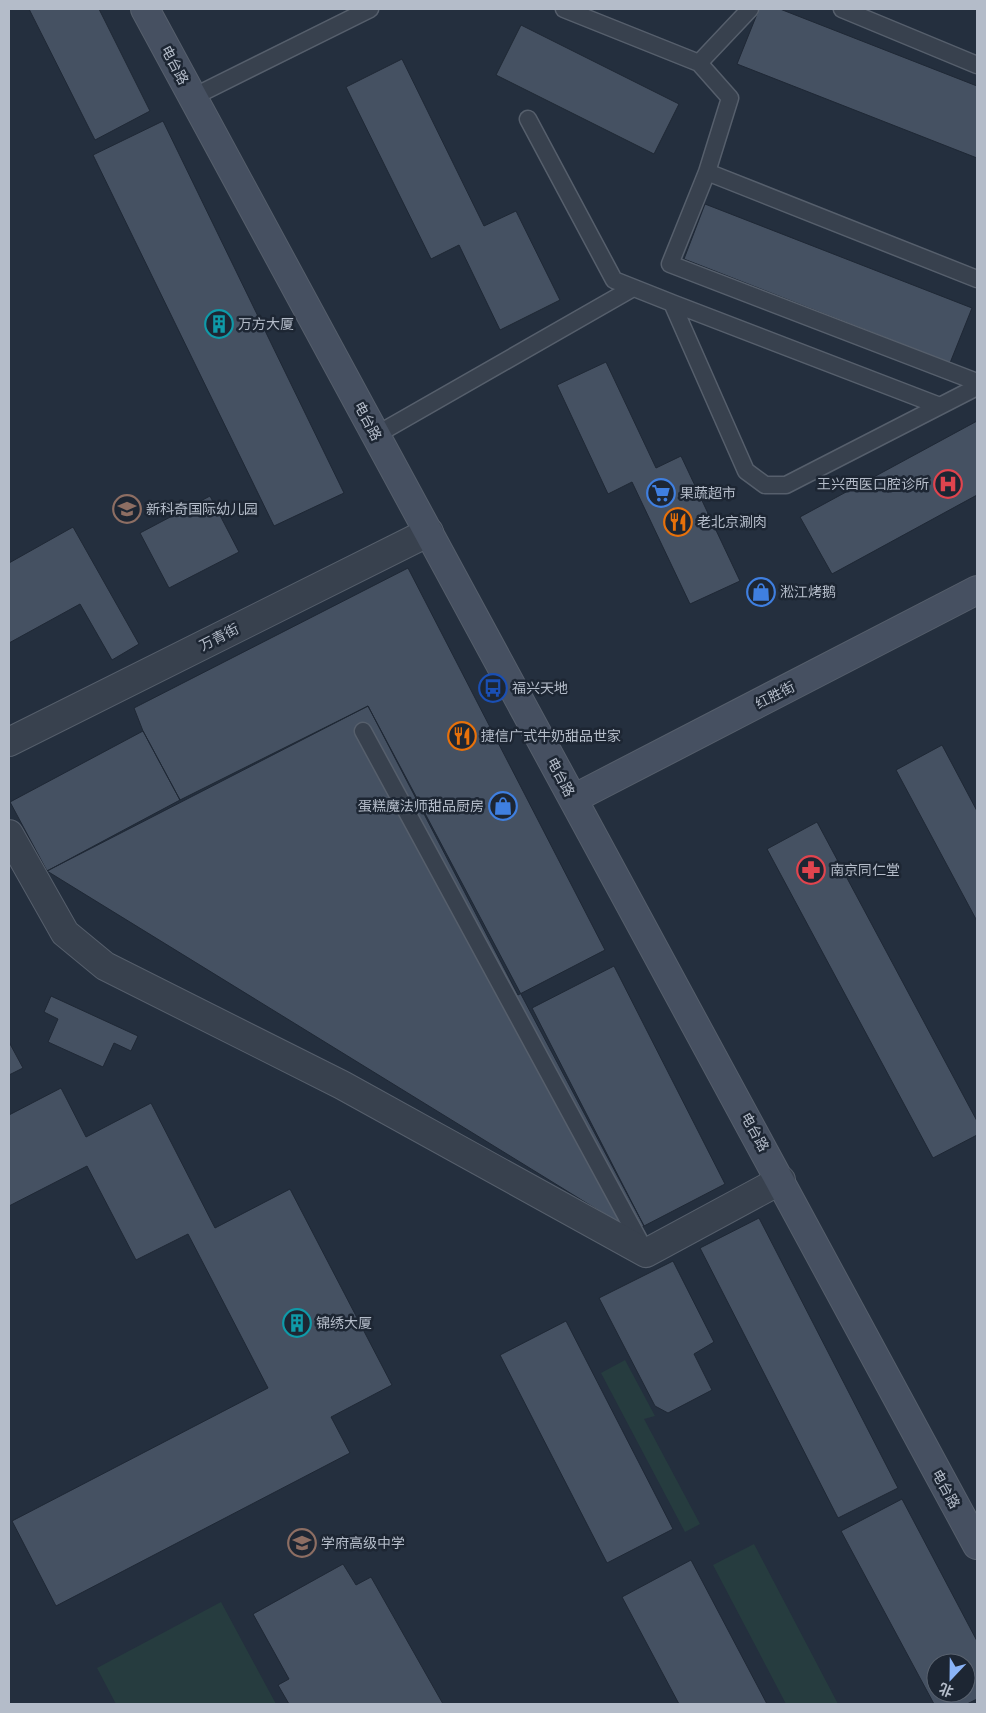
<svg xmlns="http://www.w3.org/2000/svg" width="986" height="1713" viewBox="0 0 986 1713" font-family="'DejaVu Sans','Noto Sans SC',sans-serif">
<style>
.green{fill:#263c3f}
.building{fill:#455162;stroke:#1f2835;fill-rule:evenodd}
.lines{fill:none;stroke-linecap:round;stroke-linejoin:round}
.lane-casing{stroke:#565f6c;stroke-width:19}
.street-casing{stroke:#565f6c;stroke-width:30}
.secondary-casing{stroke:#565f6c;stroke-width:30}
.lane{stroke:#38414e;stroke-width:16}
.street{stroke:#38414e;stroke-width:28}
.secondary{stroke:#465061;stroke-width:28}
.labels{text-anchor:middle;stroke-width:5;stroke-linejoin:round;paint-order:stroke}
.street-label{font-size:14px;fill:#b4bcc9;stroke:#1d2633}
.poi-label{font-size:14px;fill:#b4bcc9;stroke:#1d2633;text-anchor:start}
</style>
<rect width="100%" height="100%" fill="#242f3e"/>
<!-- green -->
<path class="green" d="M 625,1360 L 655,1416 L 644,1419 L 700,1524 L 685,1532 L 601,1373 Z
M 754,1544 L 838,1704 L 786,1704 L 713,1565 Z
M 221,1602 L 276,1704 L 116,1704 L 97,1668 Z"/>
<!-- building -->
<path class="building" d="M 29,9 L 99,9 L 150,111 L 95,140 Z
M 759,9 L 780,9 L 977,86 L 977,158 L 737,64 Z
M 521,25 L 679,104 L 654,154 L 496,75 Z
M 402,59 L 484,226 L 516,211 L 560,300 L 500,330 L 459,245 L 431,259 L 346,87 Z
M 163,121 L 344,493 L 274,526 L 93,155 Z
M 705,204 L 972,308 L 950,363 L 684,259 Z
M 606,362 L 656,468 L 681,456 L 740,581 L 690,604 L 632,482 L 608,494 L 557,385 Z
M 977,421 L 977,495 L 832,574 L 800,517 Z
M 210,496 L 239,552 L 169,588 L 140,533 Z
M 73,527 L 139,644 L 112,660 L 80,604 L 9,643 L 9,563 Z
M 408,568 L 605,950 L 518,995 L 368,706 L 180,800 L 143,731 L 134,708 Z
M 368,706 L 644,1226 L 632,1231 L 47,871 Z
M 143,731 L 180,800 L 47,871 L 10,802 Z
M 942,745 L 977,811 L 977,921 L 896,770 Z
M 817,822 L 977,1121 L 977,1135 L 933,1158 L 767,849 Z
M 614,966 L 725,1184 L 644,1226 L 532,1008 Z
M 51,996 L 138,1036 L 131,1051 L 114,1043 L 103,1067 L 48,1042 L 58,1019 L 44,1012 Z
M 9,1042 L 23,1068 L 9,1075 Z
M 61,1088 L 86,1137 L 151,1103 L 215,1228 L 290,1189 L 392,1385 L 331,1417 L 350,1453 L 56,1606 L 12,1521 L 268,1388 L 188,1234 L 136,1260 L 87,1166 L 9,1206 L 9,1115 Z
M 759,1218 L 898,1488 L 838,1518 L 700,1248 Z
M 673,1261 L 714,1342 L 694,1354 L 712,1390 L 668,1413 L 655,1406 L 599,1298 Z
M 566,1321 L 673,1529 L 607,1563 L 500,1355 Z
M 902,1499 L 977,1641 L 977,1699 L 967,1704 L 934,1704 L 841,1531 ZM 936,1663 L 966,1663 L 966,1693 L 936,1693 Z
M 691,1560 L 767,1704 L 679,1704 L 622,1597 Z
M 343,1564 L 356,1585 L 371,1577 L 443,1704 L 289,1704 L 278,1685 L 289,1679 L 253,1614 Z"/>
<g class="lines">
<defs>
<path id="lane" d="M 564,9 L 699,63 L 750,9
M 842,9 L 977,65
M 699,63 L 730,98 L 707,172
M 193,97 L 370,9
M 528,119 L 614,280 L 672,303 L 746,471 L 765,485 L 786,485 L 977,387
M 977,279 L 707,172 L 670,264 L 977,382
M 672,303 L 940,406
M 376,435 L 633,288
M 363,731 L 644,1249"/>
<path id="street" d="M 9,742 L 429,532
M 9,834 L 65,933 L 105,966 L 342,1085 L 646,1253 L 781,1180"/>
<path id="secondary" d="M 145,9 L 977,1545
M 573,799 L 977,590"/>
</defs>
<!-- lane casing -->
<use href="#lane" class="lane-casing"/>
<!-- street casing -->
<use href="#street" class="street-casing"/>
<!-- secondary casing -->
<use href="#secondary" class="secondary-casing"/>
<!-- lane -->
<use href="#lane" class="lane"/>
<!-- street -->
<use href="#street" class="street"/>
<!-- secondary -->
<use href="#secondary" class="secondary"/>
</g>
<!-- icons -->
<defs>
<symbol id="building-ring" viewBox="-11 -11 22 22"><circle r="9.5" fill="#1d2633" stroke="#0f9aa8" stroke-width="1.5"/><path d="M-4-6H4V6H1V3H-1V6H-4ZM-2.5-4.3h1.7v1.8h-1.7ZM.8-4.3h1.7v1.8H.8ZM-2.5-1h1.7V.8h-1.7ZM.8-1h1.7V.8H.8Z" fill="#0f9aa8"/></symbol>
<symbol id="hospital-ring" viewBox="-11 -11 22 22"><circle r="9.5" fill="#1d2633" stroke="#e0444e" stroke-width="1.5"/><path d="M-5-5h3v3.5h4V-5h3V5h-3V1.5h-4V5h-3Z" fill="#e0444e"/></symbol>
<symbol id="supermarket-ring" viewBox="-11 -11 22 22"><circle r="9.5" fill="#1d2633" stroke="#3f7fe0" stroke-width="1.5"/><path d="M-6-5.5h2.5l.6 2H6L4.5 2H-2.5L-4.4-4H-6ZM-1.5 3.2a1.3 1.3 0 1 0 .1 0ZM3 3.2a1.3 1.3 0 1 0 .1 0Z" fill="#3f7fe0"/></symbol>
<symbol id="school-ring" viewBox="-11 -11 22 22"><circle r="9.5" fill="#1d2633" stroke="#8d6e63" stroke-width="1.5"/><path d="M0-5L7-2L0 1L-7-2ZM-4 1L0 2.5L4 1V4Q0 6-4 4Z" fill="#8d6e63"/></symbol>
<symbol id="restaurant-ring" viewBox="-11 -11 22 22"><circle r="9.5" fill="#1d2633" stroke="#e8710a" stroke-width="1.5"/><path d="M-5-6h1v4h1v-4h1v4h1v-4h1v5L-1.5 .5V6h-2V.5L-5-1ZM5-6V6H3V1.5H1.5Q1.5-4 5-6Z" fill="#e8710a"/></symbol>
<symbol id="shop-ring" viewBox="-11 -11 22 22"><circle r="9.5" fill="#1d2633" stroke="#3f7fe0" stroke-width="1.5"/><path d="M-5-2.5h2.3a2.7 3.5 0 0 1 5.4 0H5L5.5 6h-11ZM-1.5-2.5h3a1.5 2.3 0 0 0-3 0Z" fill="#3f7fe0"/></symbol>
<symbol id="bus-ring" viewBox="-11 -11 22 22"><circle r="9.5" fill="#1d2633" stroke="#1a4fb4" stroke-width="1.5"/><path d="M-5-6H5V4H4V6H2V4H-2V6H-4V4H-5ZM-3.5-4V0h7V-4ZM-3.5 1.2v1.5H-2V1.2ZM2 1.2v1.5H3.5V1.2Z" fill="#1a4fb4"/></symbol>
<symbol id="pharmacy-ring" viewBox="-11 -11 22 22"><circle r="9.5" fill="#1d2633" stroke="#e0444e" stroke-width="1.5"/><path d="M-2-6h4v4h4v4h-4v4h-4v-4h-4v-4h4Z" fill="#e0444e"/></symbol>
</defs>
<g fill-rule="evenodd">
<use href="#building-ring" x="203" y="308" width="32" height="32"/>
<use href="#hospital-ring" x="932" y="468" width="32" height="32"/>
<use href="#supermarket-ring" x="645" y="477" width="32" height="32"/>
<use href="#school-ring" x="111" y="493" width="32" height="32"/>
<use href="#restaurant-ring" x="662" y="506" width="32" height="32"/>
<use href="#shop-ring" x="745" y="576" width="32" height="32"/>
<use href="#bus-ring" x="477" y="672" width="32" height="32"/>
<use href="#restaurant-ring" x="446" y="720" width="32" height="32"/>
<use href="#shop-ring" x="487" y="790" width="32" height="32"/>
<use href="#pharmacy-ring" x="795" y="854" width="32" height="32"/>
<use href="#building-ring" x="281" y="1307" width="32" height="32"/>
<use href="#school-ring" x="286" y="1527" width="32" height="32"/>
</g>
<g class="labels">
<!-- street labels -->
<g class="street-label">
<text transform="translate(175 65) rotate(62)" y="5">电台路</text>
<text transform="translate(368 421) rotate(62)" y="5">电台路</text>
<text transform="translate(219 637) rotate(-27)" y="5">万青街</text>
<text transform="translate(775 695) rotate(-27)" y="5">红胜街</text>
<text transform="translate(561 777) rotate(62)" y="5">电台路</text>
<text transform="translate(755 1132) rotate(61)" y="5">电台路</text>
<text transform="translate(946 1489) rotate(61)" y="5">电台路</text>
</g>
<!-- poi labels -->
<g class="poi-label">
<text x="238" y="329">万方大厦</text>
<text x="929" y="489" text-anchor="end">王兴西医口腔诊所</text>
<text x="680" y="498">果蔬超市</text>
<text x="146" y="514">新科奇国际幼儿园</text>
<text x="697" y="527">老北京涮肉</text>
<text x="780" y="597">淞江烤鹅</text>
<text x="512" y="693">福兴天地</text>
<text x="481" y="741">捷信广式牛奶甜品世家</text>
<text x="484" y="811" text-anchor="end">蛋糕魔法师甜品厨房</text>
<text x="830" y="875">南京同仁堂</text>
<text x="316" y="1328">锦绣大厦</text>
<text x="321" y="1548">学府高级中学</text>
</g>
</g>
<!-- border -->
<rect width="986" height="1713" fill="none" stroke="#b4bcc9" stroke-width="20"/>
<!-- north arrow -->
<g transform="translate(951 1678) rotate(202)"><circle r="24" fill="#1d2633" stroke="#59626f"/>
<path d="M0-4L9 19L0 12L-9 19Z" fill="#8ab4f8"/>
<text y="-8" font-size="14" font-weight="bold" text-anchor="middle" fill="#b4bcc9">北</text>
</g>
</svg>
